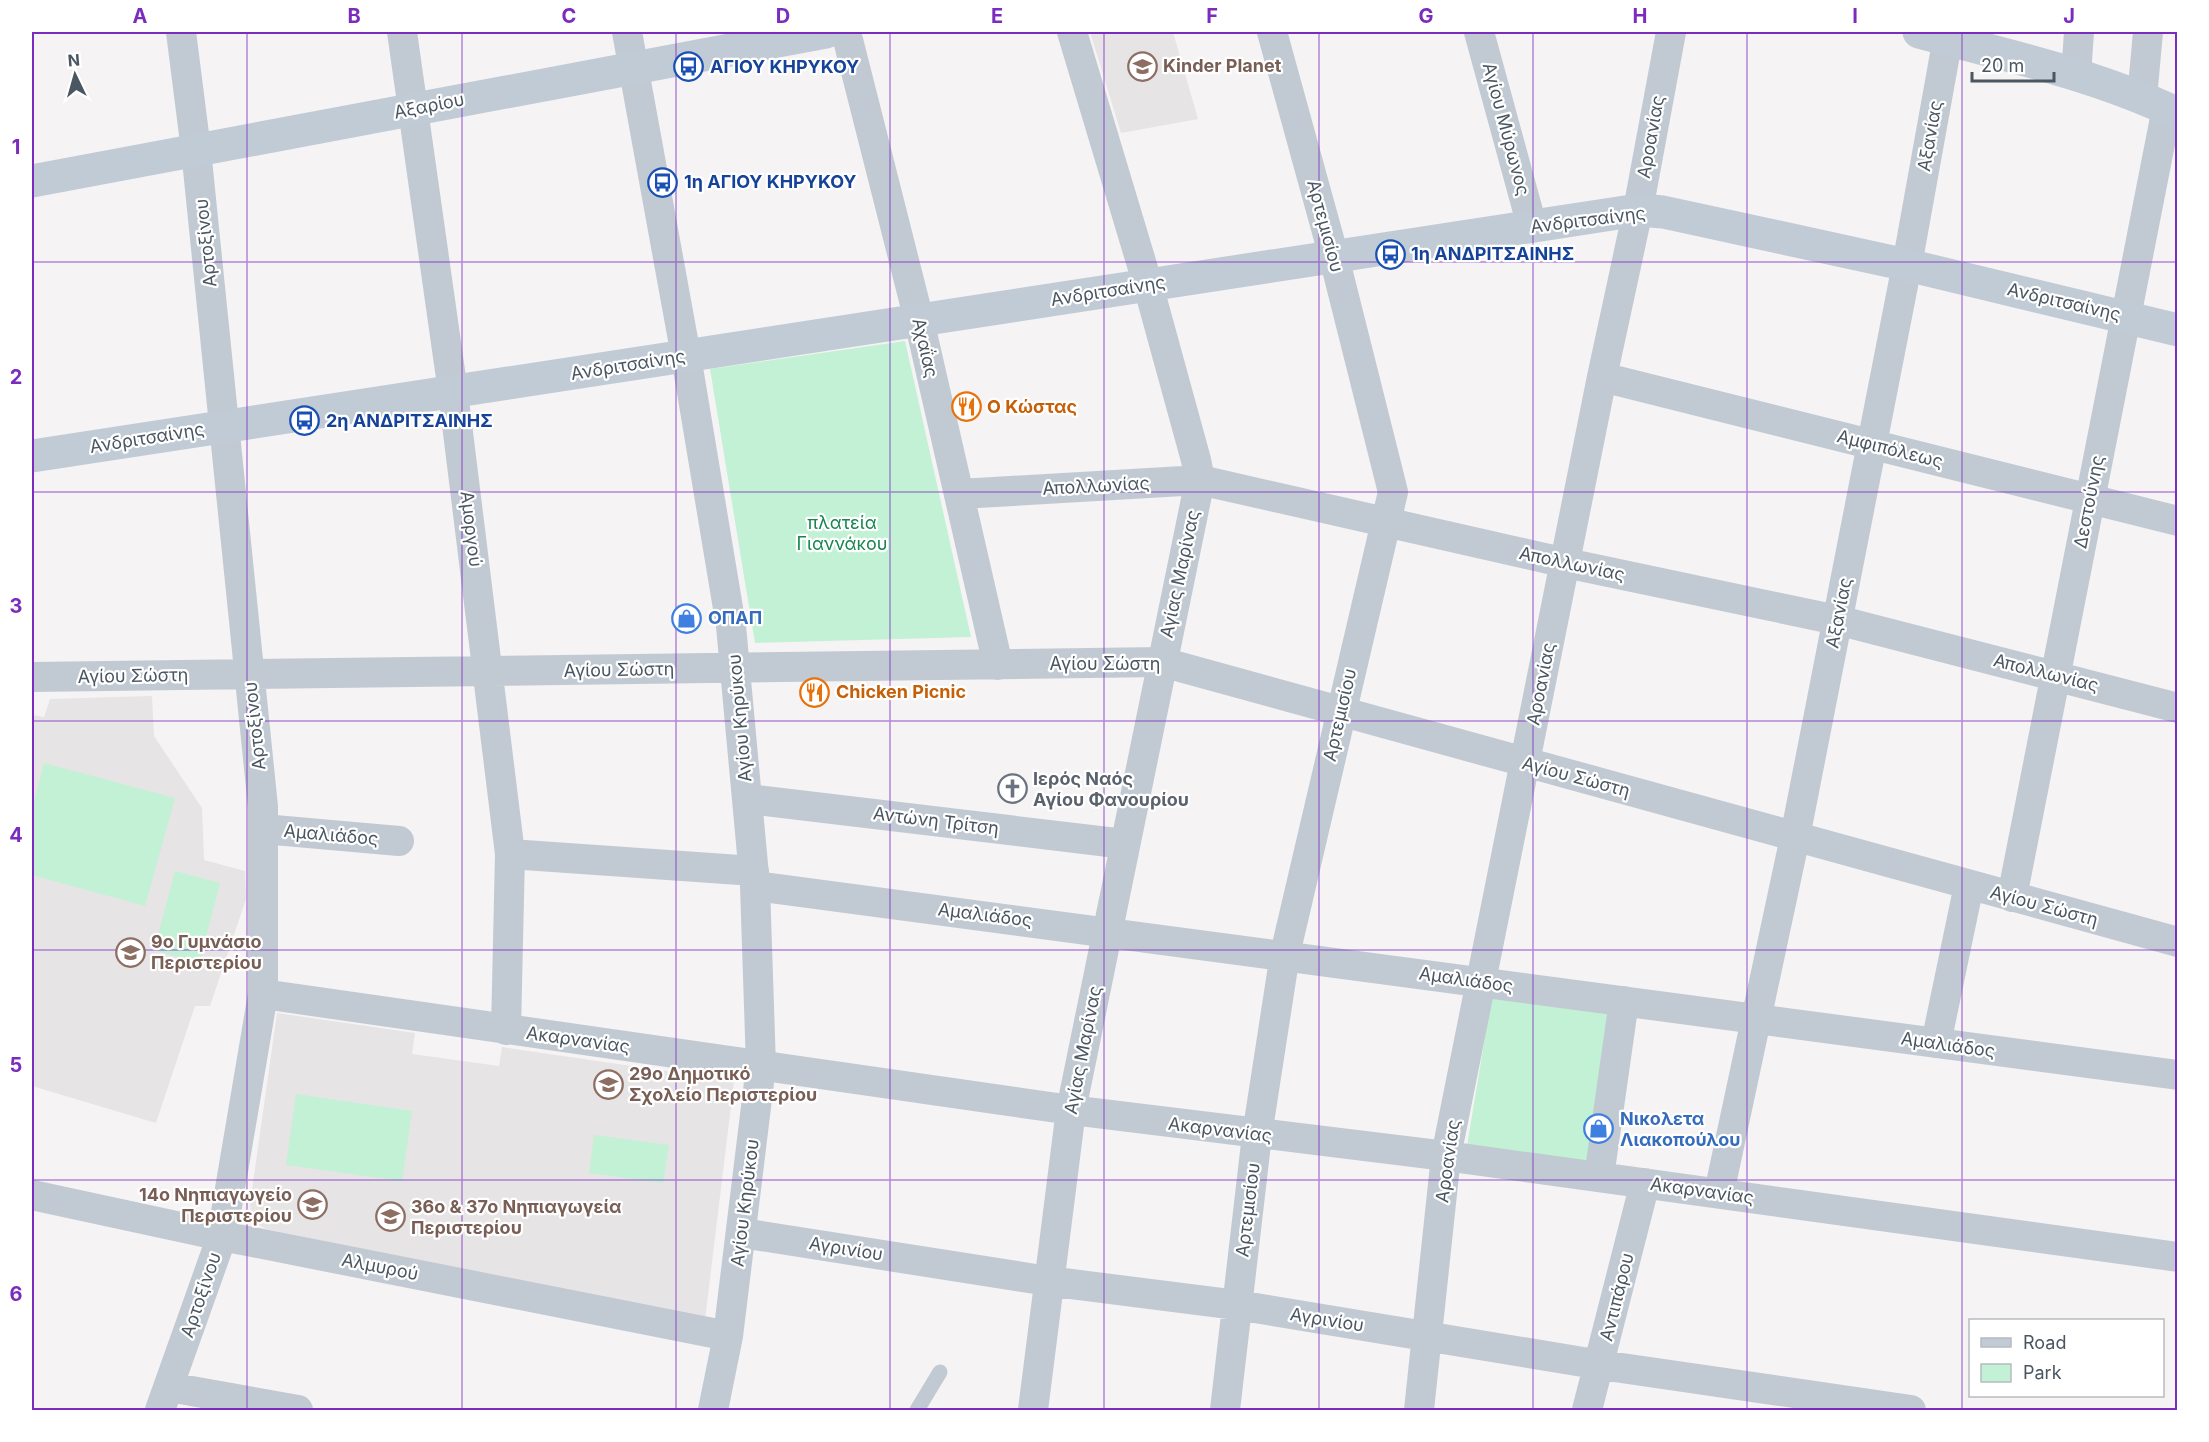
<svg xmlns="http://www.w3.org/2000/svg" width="2209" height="1442" viewBox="0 0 2209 1442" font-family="Inter,sans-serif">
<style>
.education{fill:#e6e4e5}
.green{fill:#c3f1d5}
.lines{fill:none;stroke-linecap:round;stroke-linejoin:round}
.lane{stroke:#c1cad2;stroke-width:15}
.street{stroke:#c1cad2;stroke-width:30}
.secondary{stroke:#c1cbd6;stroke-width:33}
.grid{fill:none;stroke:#7b2cbf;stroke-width:1.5;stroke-opacity:0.55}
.labels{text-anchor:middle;stroke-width:4.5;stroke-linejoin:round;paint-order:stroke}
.education-label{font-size:18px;font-weight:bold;fill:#785e54;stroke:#fff;text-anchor:start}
.transit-label{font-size:18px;font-weight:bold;fill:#164399;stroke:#fff;text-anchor:start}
.street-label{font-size:18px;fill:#4a5661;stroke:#fff}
.food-label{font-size:18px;font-weight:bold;fill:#c56008;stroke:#fff;text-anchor:start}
.park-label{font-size:18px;fill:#17864f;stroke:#fff}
.shop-label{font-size:18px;font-weight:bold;fill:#366cbe;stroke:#fff;text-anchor:start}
.worship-label{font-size:18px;font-weight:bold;fill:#5b616d;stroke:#fff;text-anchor:start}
.neatline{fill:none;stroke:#7b2cbf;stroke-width:2}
.grid-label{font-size:20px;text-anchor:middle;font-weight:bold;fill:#7b2cbf}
</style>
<rect width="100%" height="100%" fill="#f5f3f3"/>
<!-- education -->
<path class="education" d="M 1090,32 L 1173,32 L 1198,119 L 1121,133 Z
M 152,696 L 154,736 L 202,808 L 204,860 L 245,871 L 246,899 L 210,1006 L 195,1006 L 156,1123 L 32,1086 L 32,715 L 44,717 L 50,699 Z
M 277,1013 L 415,1033 L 412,1054 L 499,1066 L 502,1047 L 734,1081 L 705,1320 L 266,1229 L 258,1224 L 252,1217 L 250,1204 Z"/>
<!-- green -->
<path class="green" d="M 905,341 L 971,637 L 755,643 L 710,369 Z
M 44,763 L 175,798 L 145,906 L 32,875 L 32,809 Z
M 175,871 L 220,883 L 199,963 L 154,950 Z
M 1492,995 L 1612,1015 L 1587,1166 L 1467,1146 Z
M 296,1094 L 412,1111 L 402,1181 L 286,1165 Z
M 594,1135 L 669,1145 L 663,1183 L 589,1173 Z"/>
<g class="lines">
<!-- lane -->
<path class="lane" d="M 917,1410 L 940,1372"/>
<!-- street -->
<path class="street" d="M 402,32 L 453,392 L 510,854 L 506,1030
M 627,32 L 686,356 L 731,626 L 755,886 L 761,1066 L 728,1336 L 713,1410
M 846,32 L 919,320 L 998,665
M 1479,32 L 1532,226
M 2076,76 L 2079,32
M 2142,98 L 2148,32
M 1602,377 L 2178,521
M 960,494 L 1200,480 L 1566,563 L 1837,620 L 2178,708
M 32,677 L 1162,662 L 2178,942
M 748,799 L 1125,844
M 263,829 L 399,841
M 510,854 L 754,871
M 755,886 L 2178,1075
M 2012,897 L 2167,108
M 263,994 L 1071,1110 L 1446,1156 L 2178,1257
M 1936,1043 L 1969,885
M 1599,1177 L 1624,1001
M 1719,1193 L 1795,837 L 1907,265 L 1949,32
M 32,1195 L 222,1236 L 728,1336
M 742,1233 L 1048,1281 L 1237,1305 L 1601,1365 L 1911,1410
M 169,1387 L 298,1410
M 160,1410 L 222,1236 L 263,994 L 263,807 L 196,150 L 181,32
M 1033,1410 L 1071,1110 L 1200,480 L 1196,460 L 1148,285 L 1072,32
M 1225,1410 L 1257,1135 L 1285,954 L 1393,492 L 1334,257 L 1272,32
M 1419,1410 L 1446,1156 L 1602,377 L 1638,210 L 1671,32
M 1587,1410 L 1645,1183"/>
<!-- secondary -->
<path class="secondary" d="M 1919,32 C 2005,55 2097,75 2178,114
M 32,181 L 826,32
M 32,456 L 1638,210 L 1663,212 L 1907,265 L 2178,330"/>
</g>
<!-- grid -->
<path class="grid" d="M 247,32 L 247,1410M 462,32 L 462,1410M 676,32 L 676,1410M 890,32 L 890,1410M 1104,32 L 1104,1410M 1319,32 L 1319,1410M 1533,32 L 1533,1410M 1747,32 L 1747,1410M 1962,32 L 1962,1410M 32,262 L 2178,262M 32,492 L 2178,492M 32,721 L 2178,721M 32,950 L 2178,950M 32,1180 L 2178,1180"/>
<!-- icons -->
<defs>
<symbol id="school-ring" viewBox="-11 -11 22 22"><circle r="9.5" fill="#fff" stroke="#8d6e63" stroke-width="1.5"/><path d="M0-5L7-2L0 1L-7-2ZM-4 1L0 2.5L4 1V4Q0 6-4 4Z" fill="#8d6e63"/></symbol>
<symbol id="bus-ring" viewBox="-11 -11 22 22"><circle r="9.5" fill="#fff" stroke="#1a4fb4" stroke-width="1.5"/><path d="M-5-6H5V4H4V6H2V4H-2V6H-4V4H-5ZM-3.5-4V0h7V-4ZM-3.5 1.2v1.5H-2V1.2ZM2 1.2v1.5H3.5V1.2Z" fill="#1a4fb4"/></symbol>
<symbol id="restaurant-ring" viewBox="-11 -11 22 22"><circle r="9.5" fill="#fff" stroke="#e8710a" stroke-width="1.5"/><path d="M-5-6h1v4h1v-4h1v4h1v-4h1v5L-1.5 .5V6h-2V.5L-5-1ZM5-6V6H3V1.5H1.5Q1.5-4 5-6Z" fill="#e8710a"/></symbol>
<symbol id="shop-ring" viewBox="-11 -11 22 22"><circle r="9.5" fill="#fff" stroke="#3f7fe0" stroke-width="1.5"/><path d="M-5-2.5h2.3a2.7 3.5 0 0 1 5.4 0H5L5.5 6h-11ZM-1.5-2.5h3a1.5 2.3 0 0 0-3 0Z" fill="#3f7fe0"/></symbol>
<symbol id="church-ring" viewBox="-11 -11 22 22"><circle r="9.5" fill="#fff" stroke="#6b7280" stroke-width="1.5"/><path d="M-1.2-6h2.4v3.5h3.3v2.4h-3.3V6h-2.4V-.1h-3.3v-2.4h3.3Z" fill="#6b7280"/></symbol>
</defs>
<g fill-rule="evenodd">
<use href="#school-ring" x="1126" y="50" width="33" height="33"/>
<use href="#bus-ring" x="672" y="50" width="33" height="33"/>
<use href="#bus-ring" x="646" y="166" width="33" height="33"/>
<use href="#bus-ring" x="1374" y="238" width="33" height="33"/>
<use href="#restaurant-ring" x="950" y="390" width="33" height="33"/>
<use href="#bus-ring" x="288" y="404" width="33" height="33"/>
<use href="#shop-ring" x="670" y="602" width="33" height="33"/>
<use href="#restaurant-ring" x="798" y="676" width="33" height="33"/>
<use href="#church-ring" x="996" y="772" width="33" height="33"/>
<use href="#school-ring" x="114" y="936" width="33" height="33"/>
<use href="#school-ring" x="592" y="1068" width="33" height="33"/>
<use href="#shop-ring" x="1582" y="1112" width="33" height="33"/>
<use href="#school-ring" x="296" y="1188" width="33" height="33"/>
<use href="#school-ring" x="374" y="1200" width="33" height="33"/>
</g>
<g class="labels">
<!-- education labels -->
<g class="education-label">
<text x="1163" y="72">Kinder Planet</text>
<text x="151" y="948">9ο Γυμνάσιο<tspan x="151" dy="21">Περιστερίου</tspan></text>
<text x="629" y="1080">29o Δημοτικό<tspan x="629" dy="21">Σχολείο Περιστερίου</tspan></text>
<text x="292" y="1201" text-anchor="end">14ο Νηπιαγωγείο<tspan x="292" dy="21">Περιστερίου</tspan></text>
<text x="411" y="1213">36ο &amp; 37ο Νηπιαγωγεία<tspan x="411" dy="21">Περιστερίου</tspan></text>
</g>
<!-- transit labels -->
<g class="transit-label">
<text x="710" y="73">ΑΓΙΟΥ ΚΗΡΥΚΟΥ</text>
<text x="684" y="188">1η ΑΓΙΟΥ ΚΗΡΥΚΟΥ</text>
<text x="1411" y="260">1η ΑΝΔΡΙΤΣΑΙΝΗΣ</text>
<text x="326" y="427">2η ΑΝΔΡΙΤΣΑΙΝΗΣ</text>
</g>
<!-- street labels -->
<g class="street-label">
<text transform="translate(429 106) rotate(-11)" y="6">Αξαρίου</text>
<text transform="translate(1506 129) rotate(75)" y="6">Αγίου Μύρωνος</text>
<text transform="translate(1930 136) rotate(-80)" y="6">Αξανίας</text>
<text transform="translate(1651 137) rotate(-80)" y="6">Αροανίας</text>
<text transform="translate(1588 220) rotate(-7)" y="6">Ανδριτσαίνης</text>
<text transform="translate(1325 226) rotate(75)" y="6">Αρτεμισίου</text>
<text transform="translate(206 243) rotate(-96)" y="6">Αρτοξίνου</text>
<text transform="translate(1108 291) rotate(-9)" y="6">Ανδριτσαίνης</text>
<text transform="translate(2064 302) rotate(13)" y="6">Ανδριτσαίνης</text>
<text transform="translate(925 348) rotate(77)" y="6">Αχαΐας</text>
<text transform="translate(628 365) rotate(-9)" y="6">Ανδριτσαίνης</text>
<text transform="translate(147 438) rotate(-9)" y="6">Ανδριτσαίνης</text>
<text transform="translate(1890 449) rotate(14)" y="6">Αμφιπόλεως</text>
<text transform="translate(1096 486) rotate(-3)" y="6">Απολλωνίας</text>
<text transform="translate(2089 502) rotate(-79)" y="6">Δεστούνης</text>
<text transform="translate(471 529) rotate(83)" y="6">Αμοργού</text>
<text transform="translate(1572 564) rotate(12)" y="6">Απολλωνίας</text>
<text transform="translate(1180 574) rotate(-78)" y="6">Αγίας Μαρίνας</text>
<text transform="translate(1839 613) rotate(-79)" y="6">Αξανίας</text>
<text x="1105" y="670">Αγίου Σώστη</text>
<text transform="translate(619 670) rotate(-1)" y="6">Αγίου Σώστη</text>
<text transform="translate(2046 673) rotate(14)" y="6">Απολλωνίας</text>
<text transform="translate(133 676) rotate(-1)" y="6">Αγίου Σώστη</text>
<text transform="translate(1541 684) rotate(-79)" y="6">Αροανίας</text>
<text transform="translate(1340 715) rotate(-77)" y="6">Αρτεμισίου</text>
<text transform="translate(740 718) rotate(-95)" y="6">Αγίου Κηρύκου</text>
<text transform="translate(255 726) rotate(-96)" y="6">Αρτοξίνου</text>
<text transform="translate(1576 777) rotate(15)" y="6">Αγίου Σώστη</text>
<text transform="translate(936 821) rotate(7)" y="6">Αντώνη Τρίτση</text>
<text transform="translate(331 835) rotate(5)" y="6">Αμαλιάδος</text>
<text transform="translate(2044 906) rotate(15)" y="6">Αγίου Σώστη</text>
<text transform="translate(985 915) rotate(7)" y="6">Αμαλιάδος</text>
<text transform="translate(1466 980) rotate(8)" y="6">Αμαλιάδος</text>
<text transform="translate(578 1040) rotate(8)" y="6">Ακαρνανίας</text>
<text transform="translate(1948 1045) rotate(8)" y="6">Αμαλιάδος</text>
<text transform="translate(1083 1050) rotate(-79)" y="6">Αγίας Μαρίνας</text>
<text transform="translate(1220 1130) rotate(7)" y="6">Ακαρνανίας</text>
<text transform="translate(1448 1161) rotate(-82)" y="6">Αροανίας</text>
<text transform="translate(1702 1191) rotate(8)" y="6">Ακαρνανίας</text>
<text transform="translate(745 1203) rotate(-83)" y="6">Αγίου Κηρύκου</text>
<text transform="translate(1248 1210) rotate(-83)" y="6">Αρτεμισίου</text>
<text transform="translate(846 1249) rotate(9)" y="6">Αγρινίου</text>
<text transform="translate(380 1267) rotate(11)" y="6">Αλμυρού</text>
<text transform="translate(201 1295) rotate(-71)" y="6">Αρτοξίνου</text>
<text transform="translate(1617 1297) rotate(-76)" y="6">Αντιπάρου</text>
<text transform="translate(1327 1320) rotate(9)" y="6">Αγρινίου</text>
</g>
<!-- food labels -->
<g class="food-label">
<text x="987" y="413">Ο Κώστας</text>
<text x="836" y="698">Chicken Picnic</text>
</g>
<!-- park labels -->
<g class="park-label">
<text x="842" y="529">πλατεία<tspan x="842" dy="21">Γιαννάκου</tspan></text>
</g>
<!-- shop labels -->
<g class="shop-label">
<text x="708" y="624">ΟΠΑΠ</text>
<text x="1620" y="1125">Νικολετα<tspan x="1620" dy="21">Λιακοπούλου</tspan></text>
</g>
<!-- worship labels -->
<g class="worship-label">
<text x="1033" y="785">Ιερός Ναός<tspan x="1033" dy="21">Αγίου Φανουρίου</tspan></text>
</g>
</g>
<!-- border -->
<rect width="2209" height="1442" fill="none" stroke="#ffffff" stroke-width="66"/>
<!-- legend -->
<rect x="1969" y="1319" width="195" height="78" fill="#ffffff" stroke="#b7bbc0" stroke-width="1.5"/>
<rect x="1981" y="1338" width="30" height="9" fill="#c1cbd6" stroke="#b7bbc0" stroke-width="1.5"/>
<text x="2023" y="1349" font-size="18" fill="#4a5661">Road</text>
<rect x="1981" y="1364" width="30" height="18" fill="#c3f1d5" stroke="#b7bbc0" stroke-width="1.5"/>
<text x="2023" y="1379" font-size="18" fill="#4a5661">Park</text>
<!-- north arrow -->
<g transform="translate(75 75) rotate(355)" stroke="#ffffff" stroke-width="4.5" paint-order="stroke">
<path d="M0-4.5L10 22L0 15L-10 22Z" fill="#4a5661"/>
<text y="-9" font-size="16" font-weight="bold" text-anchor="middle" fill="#4a5661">N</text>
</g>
<!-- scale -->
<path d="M1972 72v9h82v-9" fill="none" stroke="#4a5661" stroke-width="3"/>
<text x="1981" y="72" font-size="18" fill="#4a5661" stroke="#ffffff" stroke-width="4.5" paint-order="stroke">20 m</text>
<rect x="33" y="33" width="2143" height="1376" class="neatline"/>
<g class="grid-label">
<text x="140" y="23">A</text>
<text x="354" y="23">B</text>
<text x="569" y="23">C</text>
<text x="783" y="23">D</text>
<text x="997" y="23">E</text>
<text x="1212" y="23">F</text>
<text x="1426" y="23">G</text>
<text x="1640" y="23">H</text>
<text x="1855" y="23">I</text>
<text x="2069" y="23">J</text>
<text x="16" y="154">1</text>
<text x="16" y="384">2</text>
<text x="16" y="613">3</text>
<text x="16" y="842">4</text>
<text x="16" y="1072">5</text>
<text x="16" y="1301">6</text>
</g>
</svg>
